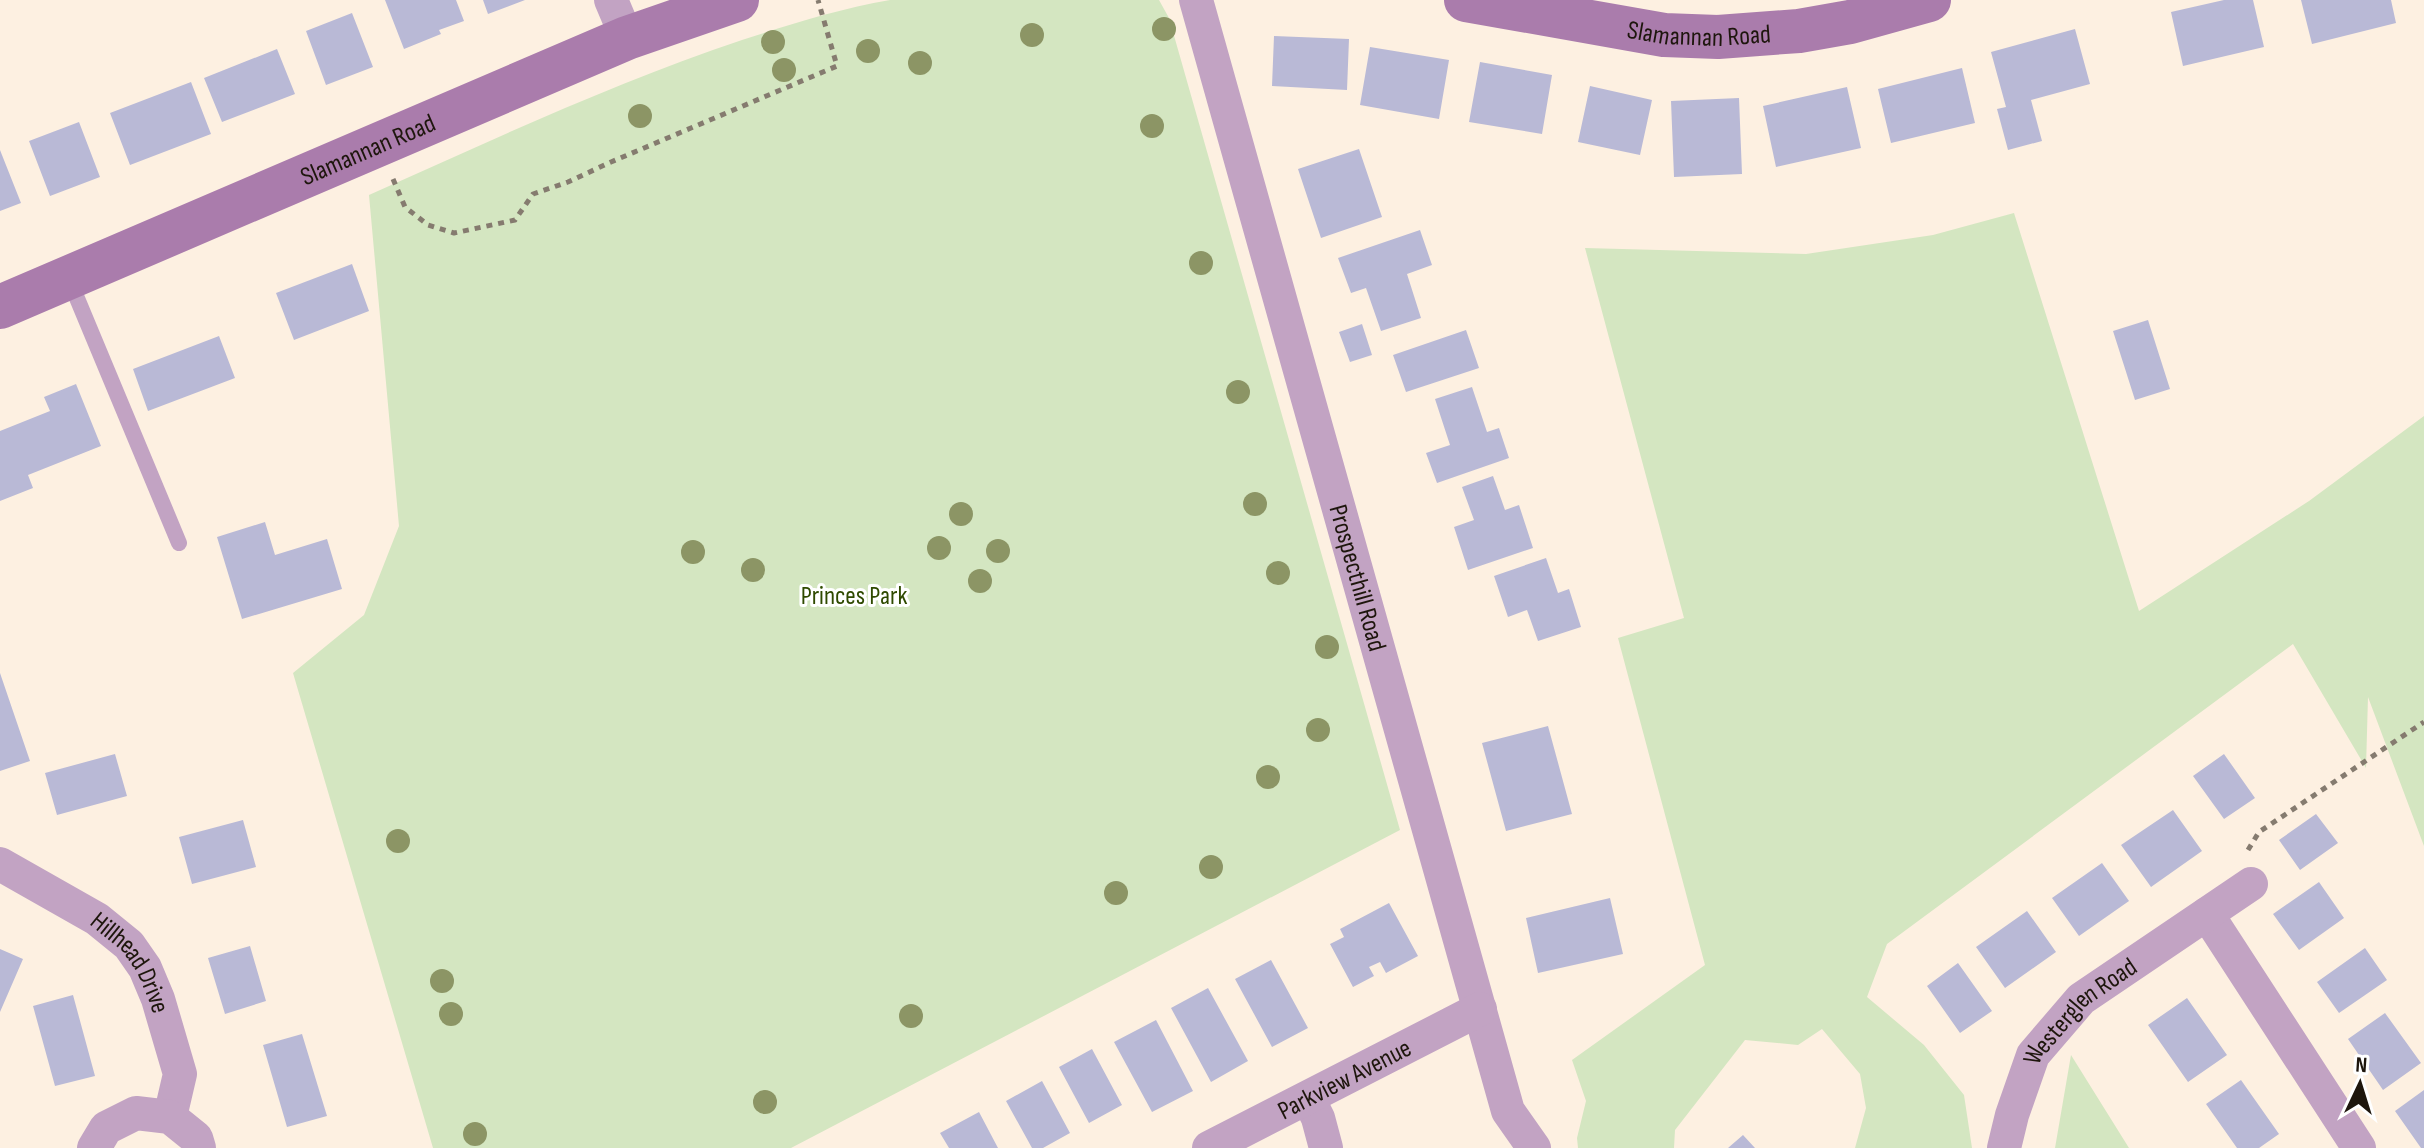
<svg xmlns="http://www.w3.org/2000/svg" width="2424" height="1148" viewBox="0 0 2424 1148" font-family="'Sofia Sans Condensed',sans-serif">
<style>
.green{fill:#d4e6c1}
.building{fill:#b9b9d6}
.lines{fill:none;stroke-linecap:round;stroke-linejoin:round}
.path{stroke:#857b6f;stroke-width:5;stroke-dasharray:6 6;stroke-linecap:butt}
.service{stroke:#c2a3c3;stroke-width:16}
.minor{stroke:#c2a3c3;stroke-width:34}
.secondary{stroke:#aa7cac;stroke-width:44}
.tree{fill:#8c9565}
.labels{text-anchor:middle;stroke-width:6;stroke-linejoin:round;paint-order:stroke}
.street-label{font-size:26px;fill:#1e160d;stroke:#fff}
.park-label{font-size:26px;fill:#2f4a00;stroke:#fff}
</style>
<rect width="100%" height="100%" fill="#fdf0e1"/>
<!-- green -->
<path class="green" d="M 890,0 L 1159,0 L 1169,18 L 1400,830 L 791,1148 L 433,1148 L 293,673 L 364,615 L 399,526 L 369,195 C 492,140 614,83 742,40 C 791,24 839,9 890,0 Z
M 2014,213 L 2139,611 L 2309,501 L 2424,416 L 2424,846 L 2368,697 L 2366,768 L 2293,644 L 1887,944 L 1867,997 L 1924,1045 L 1964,1095 L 1972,1148 L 1855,1148 L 1866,1108 L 1860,1074 L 1822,1029 L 1798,1045 L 1745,1040 L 1675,1130 L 1674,1148 L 1578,1148 L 1577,1138 L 1586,1101 L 1572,1060 L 1705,965 L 1618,638 L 1684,618 L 1585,248 L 1806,254 L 1933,235 Z
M 2071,1055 L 2129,1148 L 2055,1148 Z"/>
<!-- building -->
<path class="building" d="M 385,0 L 456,0 L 464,21 L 439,30 L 441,34 L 404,49 Z
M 483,0 L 525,0 L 488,14 Z
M 2224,0 L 2253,0 L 2264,47 L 2183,66 L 2171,12 Z
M 2301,0 L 2391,0 L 2396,23 L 2312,44 Z
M 352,13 L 373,67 L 326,85 L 306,31 Z
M 2075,29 L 2090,84 L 2031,100 L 2042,141 L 2008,150 L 1997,109 L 2006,107 L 1991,52 Z
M 1274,36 L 1349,39 L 1347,90 L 1272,86 Z
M 1370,47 L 1449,60 L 1439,119 L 1360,105 Z
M 277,49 L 295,94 L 222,122 L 204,78 Z
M 1480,62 L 1552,75 L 1542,134 L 1469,122 Z
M 1962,68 L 1975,123 L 1891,143 L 1878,89 Z
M 191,82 L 211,134 L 130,165 L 110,113 Z
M 1590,86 L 1652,100 L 1640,155 L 1578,142 Z
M 1847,87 L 1861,148 L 1776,167 L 1763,106 Z
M 1739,98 L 1742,174 L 1674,177 L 1671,101 Z
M 79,122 L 100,177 L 50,196 L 29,141 Z
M 1359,149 L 1382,217 L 1321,238 L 1298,169 Z
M 0,150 L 21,203 L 0,211 Z
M 1420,230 L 1432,265 L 1407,274 L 1421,318 L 1381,331 L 1366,288 L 1351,293 L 1338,258 Z
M 352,264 L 369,311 L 294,340 L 276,293 Z
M 2148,320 L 2170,389 L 2135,400 L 2113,331 Z
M 1362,324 L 1372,355 L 1350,362 L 1339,332 Z
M 1466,330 L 1479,368 L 1406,392 L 1393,355 Z
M 219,336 L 235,378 L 148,411 L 133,369 Z
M 76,384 L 101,446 L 28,475 L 33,488 L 0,501 L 0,431 L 50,411 L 44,397 Z
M 1472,387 L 1487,432 L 1499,428 L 1509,458 L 1437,483 L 1426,453 L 1450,445 L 1435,399 Z
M 1493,476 L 1505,510 L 1519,505 L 1533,548 L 1468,570 L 1454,527 L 1474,520 L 1462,487 Z
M 265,522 L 275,555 L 327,539 L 342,589 L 242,619 L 217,537 Z
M 1546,558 L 1558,593 L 1569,589 L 1581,627 L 1538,641 L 1527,610 L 1508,617 L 1494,576 Z
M 0,673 L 30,761 L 0,771 Z
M 1548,726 L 1572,814 L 1506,831 L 1482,743 Z
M 115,754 L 127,796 L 57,815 L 45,773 Z
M 2224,754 L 2255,798 L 2224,819 L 2193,776 Z
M 2173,810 L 2202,851 L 2151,887 L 2121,845 Z
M 2316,814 L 2338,843 L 2300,870 L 2279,840 Z
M 243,820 L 256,867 L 192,884 L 179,837 Z
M 2102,863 L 2129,901 L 2079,936 L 2052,898 Z
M 2319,882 L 2344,918 L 2299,950 L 2273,914 Z
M 1610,898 L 1623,954 L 1538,973 L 1526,918 Z
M 1389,903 L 1418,956 L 1386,973 L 1380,962 L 1369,967 L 1374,976 L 1353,987 L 1330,944 L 1344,937 L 1340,929 Z
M 2027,911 L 2056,952 L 2005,988 L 1976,947 Z
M 250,946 L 266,1001 L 225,1014 L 208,958 Z
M 2365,948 L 2387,980 L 2339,1013 L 2317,982 Z
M 0,949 L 23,959 L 0,1012 Z
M 1271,960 L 1308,1028 L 1272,1047 L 1235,979 Z
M 1958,963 L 1992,1011 L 1960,1033 L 1927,986 Z
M 1208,988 L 1248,1061 L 1211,1082 L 1171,1008 Z
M 73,995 L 95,1076 L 55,1086 L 33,1006 Z
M 2187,998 L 2227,1055 L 2188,1082 L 2148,1025 Z
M 2385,1013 L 2421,1063 L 2383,1090 L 2348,1039 Z
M 1156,1020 L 1193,1091 L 1152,1112 L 1114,1042 Z
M 302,1034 L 327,1116 L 287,1127 L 263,1045 Z
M 1092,1049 L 1122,1105 L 1089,1123 L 1059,1067 Z
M 2241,1080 L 2279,1134 L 2259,1148 L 2237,1148 L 2206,1104 Z
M 1042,1081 L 1070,1133 L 1043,1148 L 1032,1148 L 1006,1101 Z
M 2424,1090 L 2424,1148 L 2421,1148 L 2395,1111 Z
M 979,1112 L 998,1148 L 949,1148 L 940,1133 Z
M 1743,1135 L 1755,1148 L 1728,1148 Z"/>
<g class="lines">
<!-- path -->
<path class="path" d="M 393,179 L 405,207 L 428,225 L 454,233 L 515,220 L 533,194 L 568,182 L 611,162 L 837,66 L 818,0
M 2248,850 L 2259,832 L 2424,722"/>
<!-- service -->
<path class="service" d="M 69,279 L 179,543"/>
<!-- minor -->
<g class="minor">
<path d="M 611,0 L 627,38"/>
<path id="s1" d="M 1196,0 L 1508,1111 L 1534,1148"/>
<path id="s2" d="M 0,864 L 97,919 L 129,945 L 145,968 L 158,999 L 180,1074 L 170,1117"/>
<path d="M 2207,914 L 2359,1148"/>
<path d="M 1308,1098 L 1318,1118 L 1326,1148"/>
<path d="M 94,1148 L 106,1128 L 136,1113 L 170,1117 L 196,1138 L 199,1148"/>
<path id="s3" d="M 1209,1148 L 1480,1009"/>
<path id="s4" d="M 2004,1148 L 2012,1115 L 2033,1055 L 2081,999 L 2251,884"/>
</g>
<!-- secondary -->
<g class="secondary">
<path id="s5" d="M 1466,0 L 1664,35 L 1718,37 L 1799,31 L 1850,22 L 1929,0"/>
<path id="s6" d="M 0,307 L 627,38 L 737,0"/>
</g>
</g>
<!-- trees -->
<g class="tree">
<circle cx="1164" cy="29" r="12"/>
<circle cx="1032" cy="35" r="12"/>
<circle cx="773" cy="42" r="12"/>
<circle cx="868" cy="51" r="12"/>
<circle cx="920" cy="63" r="12"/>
<circle cx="784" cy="70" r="12"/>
<circle cx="640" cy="116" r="12"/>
<circle cx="1152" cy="126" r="12"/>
<circle cx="1201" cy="263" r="12"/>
<circle cx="1238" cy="392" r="12"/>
<circle cx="1255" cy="504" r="12"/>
<circle cx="961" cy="514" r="12"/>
<circle cx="939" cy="548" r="12"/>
<circle cx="998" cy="551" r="12"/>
<circle cx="693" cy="552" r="12"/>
<circle cx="753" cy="570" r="12"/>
<circle cx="1278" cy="573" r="12"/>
<circle cx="980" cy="581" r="12"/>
<circle cx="1327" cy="647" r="12"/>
<circle cx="1318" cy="730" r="12"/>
<circle cx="1268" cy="777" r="12"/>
<circle cx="398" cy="841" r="12"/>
<circle cx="1211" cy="867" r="12"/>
<circle cx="1116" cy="893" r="12"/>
<circle cx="442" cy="981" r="12"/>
<circle cx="451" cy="1014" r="12"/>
<circle cx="911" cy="1016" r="12"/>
<circle cx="765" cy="1102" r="12"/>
<circle cx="475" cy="1134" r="12"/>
</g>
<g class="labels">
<!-- street labels -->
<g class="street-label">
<text dy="9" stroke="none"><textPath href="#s5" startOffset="236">Slamannan Road</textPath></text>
<text dy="9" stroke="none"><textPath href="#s6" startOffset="400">Slamannan Road</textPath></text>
<text dy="9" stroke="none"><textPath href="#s1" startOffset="600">Prospecthill Road</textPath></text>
<text dy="9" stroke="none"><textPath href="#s2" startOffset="168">Hillhead Drive</textPath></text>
<text dy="9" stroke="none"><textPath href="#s4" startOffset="162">Westerglen Road</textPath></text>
<text dy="9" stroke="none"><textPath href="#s3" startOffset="152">Parkview Avenue</textPath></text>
</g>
<!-- park labels -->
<g class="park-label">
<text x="854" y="604">Princes Park</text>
</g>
</g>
<!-- north arrow -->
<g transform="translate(2360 1084) rotate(4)" stroke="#ffffff" stroke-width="6" paint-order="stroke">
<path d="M0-6L14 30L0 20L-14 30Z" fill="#1e160d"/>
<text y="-12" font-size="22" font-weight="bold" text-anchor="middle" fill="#1e160d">N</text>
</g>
</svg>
